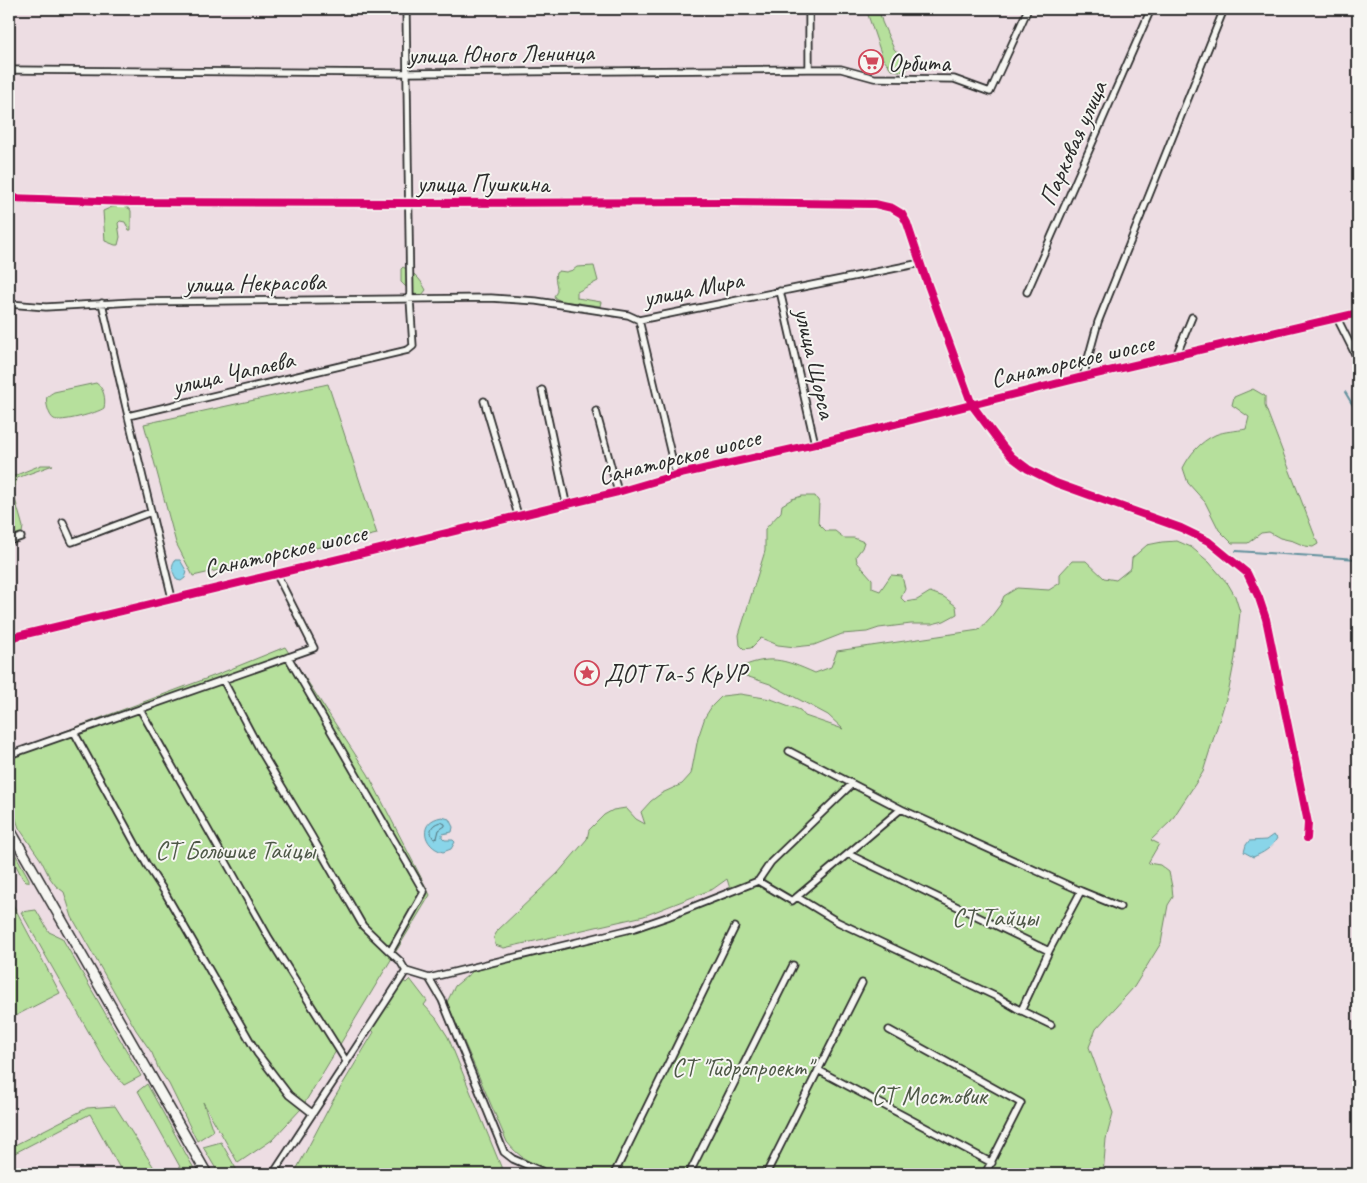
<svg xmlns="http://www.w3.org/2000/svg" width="1367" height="1183" viewBox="0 0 1367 1183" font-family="Caveat,sans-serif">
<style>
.green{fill:#b6e09c;stroke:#708664}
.water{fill:#89d5e9;stroke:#63919d}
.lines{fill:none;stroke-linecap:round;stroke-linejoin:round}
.shore{stroke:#516f77;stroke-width:1}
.stream{stroke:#63919d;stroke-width:2}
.minor-casing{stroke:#2b2b2b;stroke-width:9}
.secondary-casing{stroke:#2b2b2b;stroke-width:12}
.minor{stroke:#f6f6f2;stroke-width:5.5}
.secondary{stroke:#f6f6f2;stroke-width:9}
.cycleway-casing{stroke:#f6f6f2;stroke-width:11}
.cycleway{stroke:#d6006c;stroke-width:8}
.labels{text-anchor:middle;stroke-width:4;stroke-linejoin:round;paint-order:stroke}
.street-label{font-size:25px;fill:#2b2b2b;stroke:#f6f6f2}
.poi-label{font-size:25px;fill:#2b2b2b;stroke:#f6f6f2;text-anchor:start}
.park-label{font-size:25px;fill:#4e5847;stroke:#f6f6f2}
</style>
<rect width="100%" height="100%" fill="#eddde3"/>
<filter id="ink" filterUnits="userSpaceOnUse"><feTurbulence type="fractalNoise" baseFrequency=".02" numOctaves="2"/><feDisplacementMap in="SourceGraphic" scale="10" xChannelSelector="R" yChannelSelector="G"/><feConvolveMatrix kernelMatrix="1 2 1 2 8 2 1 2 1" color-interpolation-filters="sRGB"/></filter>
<g filter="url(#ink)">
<!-- green -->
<path class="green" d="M 869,9 L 879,9 L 882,22 L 894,49 L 910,64 L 906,72 L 892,70 L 883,59 L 867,12 Z
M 124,206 L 130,209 L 131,211 L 131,230 L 129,230 L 125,222 L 120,221 L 118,223 L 120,237 L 118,245 L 115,245 L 105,241 L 103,211 L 112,207 Z
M 594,266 L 598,281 L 577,292 L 577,298 L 601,302 L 600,306 L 561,301 L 555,298 L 554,296 C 561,288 553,282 556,273 L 559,271 L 566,272 L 573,270 L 577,267 Z
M 403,267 C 415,274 419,277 426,290 L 422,295 L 413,294 L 401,282 L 401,269 Z
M 96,383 C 104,388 106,399 104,408 C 98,413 60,423 54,419 C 49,417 45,401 47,397 C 49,395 52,393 54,392 Z
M 328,384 L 377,534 L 193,576 L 176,543 L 144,424 Z
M 1253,389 L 1265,396 L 1265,406 L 1318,544 L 1313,547 L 1305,546 L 1293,541 L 1280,538 L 1269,532 L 1261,533 L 1248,543 L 1232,543 L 1219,530 L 1205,502 L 1188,483 L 1183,468 C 1190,454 1200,442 1215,435 C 1224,431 1237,431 1246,429 L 1249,417 L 1232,405 L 1234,397 Z
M 41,465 L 53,465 L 17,478 L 13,492 L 23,527 L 22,533 L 9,543 L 9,478 Z
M 802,496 L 815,496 L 819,502 L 818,523 L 826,531 L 835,531 L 844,538 L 854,538 L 864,542 L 862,548 L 856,556 L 857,562 L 872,579 L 872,588 L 880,591 L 891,575 L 902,576 L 905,589 L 901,598 L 905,602 L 917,600 L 930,592 L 944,597 L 956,606 L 957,614 L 944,621 L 932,624 L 911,624 L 879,628 L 867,632 L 842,634 L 814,645 L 795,647 L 778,645 L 761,638 L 751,648 L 744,649 L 740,645 L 739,635 L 765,551 L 765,529 L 781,512 L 782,505 L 792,499 Z
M 1177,541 L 1191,547 L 1209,562 L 1228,584 L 1235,596 L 1240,612 L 1235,658 L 1229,689 L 1203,772 L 1171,821 L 1151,840 L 1159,844 L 1148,863 L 1160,865 L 1169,872 L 1172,887 L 1173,897 L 1168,905 L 1161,943 L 1134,987 L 1096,1029 L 1089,1047 L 1113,1113 L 1106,1139 L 1103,1174 L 559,1174 C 536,1165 523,1162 507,1142 L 447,1002 L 455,986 L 473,971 L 637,930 L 731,892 L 727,879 L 713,889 L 644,916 L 504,948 L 495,945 L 494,937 L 498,930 L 558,873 L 587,839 L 589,830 L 604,815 L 613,810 L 626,808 L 636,819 L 645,824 L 641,812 L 651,801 L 662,793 L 682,784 L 691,774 L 698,738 L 705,717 L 712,706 L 722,696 L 740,694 L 771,699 L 800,710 L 805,716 L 843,729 L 828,715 L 770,684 L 740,674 L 736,669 C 770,654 783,659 815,673 L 831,667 L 837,651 L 979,630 L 991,617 L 1000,605 L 1004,596 L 1017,588 L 1049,590 L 1060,583 L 1060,574 L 1072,561 L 1086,561 L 1104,578 L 1116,580 L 1131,568 L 1132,558 L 1147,545 L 1162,542 Z
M 285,647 L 368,774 L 430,895 L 301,1109 L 272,1140 L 238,1163 L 203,1102 L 213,1131 L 197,1141 L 169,1084 L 159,1070 L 152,1053 L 136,1030 L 72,917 L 64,892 L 56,886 L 50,878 L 41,860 L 19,828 L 9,798 L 9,752 L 216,675 Z
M 9,843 L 29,879 L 29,882 L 26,882 L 23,879 L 9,852 Z
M 9,897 L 60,993 L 9,1019 Z
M 36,910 L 49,932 L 62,938 L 141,1076 L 124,1085 L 105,1061 L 21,912 Z
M 401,979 L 406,983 L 410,979 L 427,1001 L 424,1005 L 436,1018 L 448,1037 L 504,1174 L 294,1174 L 332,1102 L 374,1032 L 371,1029 Z
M 147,1084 L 197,1174 L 184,1174 L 138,1091 Z
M 115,1106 L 158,1174 L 123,1174 L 90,1114 L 9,1156 L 9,1148 L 87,1108 Z
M 221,1142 L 239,1174 L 219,1174 L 203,1147 Z"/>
<!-- water -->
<path class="water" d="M 175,560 L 180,560 L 187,572 L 185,578 L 181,581 L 177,580 C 173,573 170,567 175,560 Z
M 442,817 L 449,819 L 453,827 L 452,832 L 442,834 L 442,837 L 445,840 L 453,840 L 455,842 L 451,849 L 443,852 C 423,847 417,821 442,817 Z
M 1273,835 L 1277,838 C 1272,848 1263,853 1253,857 L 1244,852 L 1246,845 L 1249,841 L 1266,840 Z"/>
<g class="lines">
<!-- shore -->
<path class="shore" d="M 441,822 L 445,824 L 445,826 L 439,830 L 437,838 L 434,839 C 428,831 431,824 441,822 Z"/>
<!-- stream -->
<path class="stream" d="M 1345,392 L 1358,414
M 1236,551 L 1358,559"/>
<defs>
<path id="minor" d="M 809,9 L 809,69
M 9,70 L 406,73 L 809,69 L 841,69 L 874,78 L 954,79 L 990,92 L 1028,9
M 9,198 L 131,202 L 408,203 L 727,202 L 875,204 L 892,208 L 902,214 L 907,223 L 924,274 L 972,405 L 1001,444 L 1012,457 L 1028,469 L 1056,483 L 1181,528 L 1208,541 L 1247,573 L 1259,598 L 1266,619 L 1308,823 L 1307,838
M 780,291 L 815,444
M 1027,292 L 1151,9
M 102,303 L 128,416 L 408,350 L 413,346 L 410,299 L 406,9
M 9,304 L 46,307 L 133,302 L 491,298 L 536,301 L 628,315 L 639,320 L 921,263
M 1337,318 L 1358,360
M 639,320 L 676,475
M 1176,356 L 1192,317
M 1083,377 L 1098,322 L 1224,9
M 542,390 L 566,503
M 484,401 L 518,515
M 596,411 L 618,492
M 128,416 L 172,598
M 63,522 L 72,542 L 151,512
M 9,541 L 21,537
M 9,638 L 618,492 L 676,475 L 815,444 L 1083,377 L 1358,313
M 288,657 L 424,892 L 390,952 L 400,961 L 406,971 L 429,978 L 442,1000 L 504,1152 L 513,1159 L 548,1174
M 223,680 L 259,748 L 311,835 L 363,926 L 390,952
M 140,709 L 269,938 L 346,1061
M 74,732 L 147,865 L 164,891 L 257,1053 L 289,1095 L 312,1113
M 789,751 L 901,809 L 1081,891 L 1120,907
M 9,755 L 314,648 L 276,573
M 848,854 L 1049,951
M 758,881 L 792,901 L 901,809
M 797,897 L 838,922 L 999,998 L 1016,1008 L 1051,1025
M 429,978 L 635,928 L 667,917 L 758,881 L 771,862 L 852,784
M 1021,1011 L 1049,951 L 1081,891
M 889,1030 L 1021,1103 L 985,1174
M 818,1070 L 992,1163
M 273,1174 L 406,971
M 614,1174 L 735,927
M 689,1174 L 793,965
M 766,1174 L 862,983"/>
<path id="secondary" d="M 9,828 L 207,1174"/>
</defs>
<!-- minor casing -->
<use href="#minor" class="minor-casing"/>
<!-- secondary casing -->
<use href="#secondary" class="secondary-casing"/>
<!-- minor -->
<use href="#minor" class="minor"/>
<!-- secondary -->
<use href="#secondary" class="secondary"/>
<defs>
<path id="cycleway" d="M 9,198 L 131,202 L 408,203 L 727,202 L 875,204 L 892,208 L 902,214 L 907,223 L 924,274 L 972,405 L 1001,444 L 1012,457 L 1028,469 L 1056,483 L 1181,528 L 1208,541 L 1247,573 L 1259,598 L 1266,619 L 1308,823 L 1307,838
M 9,638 L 618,492 L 676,475 L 815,444 L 1083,377 L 1358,313"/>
</defs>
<!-- cycleway casing -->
<use href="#cycleway" class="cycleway-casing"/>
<!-- cycleway -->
<use href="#cycleway" class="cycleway"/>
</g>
</g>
<!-- icons -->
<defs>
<symbol id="supermarket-ring" viewBox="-11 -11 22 22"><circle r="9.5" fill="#f6f6f2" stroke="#d1495b" stroke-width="1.5"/><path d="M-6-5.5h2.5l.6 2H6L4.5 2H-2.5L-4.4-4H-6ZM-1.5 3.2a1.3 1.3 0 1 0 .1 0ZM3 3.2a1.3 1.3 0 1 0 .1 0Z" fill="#d1495b"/></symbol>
<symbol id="sight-ring" viewBox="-11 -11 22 22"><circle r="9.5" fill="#f6f6f2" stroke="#d1495b" stroke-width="1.5"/><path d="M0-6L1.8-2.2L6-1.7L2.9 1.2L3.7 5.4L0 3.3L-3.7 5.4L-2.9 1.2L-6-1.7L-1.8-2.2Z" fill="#d1495b"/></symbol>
</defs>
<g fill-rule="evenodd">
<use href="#supermarket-ring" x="857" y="48" width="28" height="28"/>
<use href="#sight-ring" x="573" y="659" width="28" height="28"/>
</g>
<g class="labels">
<!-- street labels -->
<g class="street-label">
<text transform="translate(501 53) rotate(-1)" y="9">улица Юного Ленинца</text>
<text transform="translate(1072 143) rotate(-66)" y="9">Парковая улица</text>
<text x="483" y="192">улица Пушкина</text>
<text transform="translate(255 282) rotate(-1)" y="9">улица Некрасова</text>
<text transform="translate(693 288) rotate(-11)" y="9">улица Мира</text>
<text transform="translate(1072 360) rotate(-13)" y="9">Санаторское шоссе</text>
<text transform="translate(816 363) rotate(77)" y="9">улица Щорса</text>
<text transform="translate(233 372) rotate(-13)" y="9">улица Чапаева</text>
<text transform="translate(679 456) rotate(-14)" y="9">Санаторское шоссе</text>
<text transform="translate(285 550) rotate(-13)" y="9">Санаторское шоссе</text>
</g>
<!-- poi labels -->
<g class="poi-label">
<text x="888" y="71">Орбита</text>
<text x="604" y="682">ДОТ Та-5 КрУР</text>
</g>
<!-- park labels -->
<g class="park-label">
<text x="235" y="859">СТ Большие Тайцы</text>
<text x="995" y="926">СТ Тайцы</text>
<text x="742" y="1076">СТ "Гидропроект"</text>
<text x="929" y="1104">СТ Мостовик</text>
</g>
</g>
<!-- margin -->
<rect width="1367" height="1183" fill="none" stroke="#f6f6f2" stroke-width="30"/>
<rect x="15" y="15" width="1337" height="1153" fill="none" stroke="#2b2b2b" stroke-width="2" filter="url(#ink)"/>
</svg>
